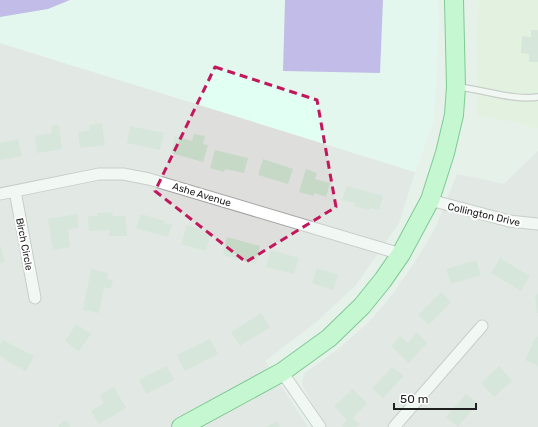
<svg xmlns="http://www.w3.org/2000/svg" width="538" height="427" viewBox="0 0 538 427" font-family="Rubik,sans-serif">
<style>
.residential{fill:#dededd}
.commercial{fill:#dff3d5}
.education{fill:#e2fff4}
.pitch{fill:#987fe6}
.building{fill:#c6d9c7}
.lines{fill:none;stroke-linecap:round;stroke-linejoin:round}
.service-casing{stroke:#a4a4a4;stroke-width:8}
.minor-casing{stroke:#a4a4a4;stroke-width:13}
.primary-casing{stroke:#009d2f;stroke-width:20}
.service{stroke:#fff;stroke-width:5.5}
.minor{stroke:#fff;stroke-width:11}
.primary{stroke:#9effb1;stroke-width:18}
.marked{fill:none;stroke:#c2185b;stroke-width:3;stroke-dasharray:8 5;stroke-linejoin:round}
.labels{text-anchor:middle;stroke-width:4;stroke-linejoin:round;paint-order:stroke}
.street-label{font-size:10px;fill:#202020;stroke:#fff}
</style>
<rect width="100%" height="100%" fill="#e6f1ea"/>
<!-- residential -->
<path class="residential" d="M 0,43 L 415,172 L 399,223 L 356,285 L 315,323 L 265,361 L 308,427 L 0,427 Z
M 538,151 L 538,427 L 327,427 L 304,389 L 302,384 L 303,378 L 306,372 L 337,350 L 370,321 L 395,291 L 422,251 L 437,224 L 457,174 L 504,184 Z"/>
<!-- commercial -->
<path class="commercial" d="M 478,0 L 538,0 L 538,129 L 516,122 L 477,116 Z"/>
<!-- education -->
<path class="education" d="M 0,0 L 437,0 L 439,20 L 434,121 L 415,172 L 0,43 Z"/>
<!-- pitch -->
<path class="pitch" d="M 0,0 L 70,0 L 48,9 L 0,17 Z
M 285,0 L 383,0 L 380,73 L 283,71 Z"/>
<!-- building -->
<path class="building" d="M 531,30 L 538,30 L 538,62 L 529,62 L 529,54 L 521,53 L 522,36 L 531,37 Z
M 102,123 L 105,145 L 80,148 L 78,132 L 90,130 L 89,125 Z
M 59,125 L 62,149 L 37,153 L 35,136 L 52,133 L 51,126 Z
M 130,126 L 164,133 L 160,150 L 127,143 Z
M 194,134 L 205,136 L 203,144 L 208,145 L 203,162 L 171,153 L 175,136 L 192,141 Z
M 18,139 L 22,156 L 0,160 L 0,143 Z
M 215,150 L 248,158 L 244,173 L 225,169 L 224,172 L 210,168 Z
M 263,159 L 293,169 L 288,184 L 258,175 Z
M 306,169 L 317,173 L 315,179 L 330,183 L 326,197 L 314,193 L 314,196 L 299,192 Z
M 347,186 L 383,196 L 379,210 L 370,208 L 369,210 L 354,206 L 355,203 L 342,200 Z
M 113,212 L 112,216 L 126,216 L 127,236 L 109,236 L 109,230 L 89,231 L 88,216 L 97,216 L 97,213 Z
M 77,214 L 79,228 L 68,229 L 70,247 L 53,250 L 48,219 Z
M 141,214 L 165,221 L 164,223 L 172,225 L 168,237 L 136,228 Z
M 187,225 L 211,232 L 206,251 L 181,244 Z
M 227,237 L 260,246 L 256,264 L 223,255 Z
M 0,245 L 5,262 L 0,263 Z
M 271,250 L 299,258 L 294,274 L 266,267 Z
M 500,258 L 530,276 L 521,291 L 491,273 Z
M 476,260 L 481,275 L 451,284 L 446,269 Z
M 317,268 L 338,275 L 333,290 L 312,283 Z
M 91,269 L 108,273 L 107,279 L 113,280 L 111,289 L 104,287 L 99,313 L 83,310 Z
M 441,292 L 451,302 L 429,325 L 418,315 Z
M 538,294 L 538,313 L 537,313 L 535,295 Z
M 261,313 L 270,327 L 240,346 L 231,332 Z
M 76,324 L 91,334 L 79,351 L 65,341 Z
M 417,332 L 427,343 L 409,363 L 391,346 L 400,336 L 408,343 Z
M 536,336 L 538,337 L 538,366 L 525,360 Z
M 210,339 L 218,354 L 185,371 L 177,355 Z
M 3,340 L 34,356 L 26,371 L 5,360 L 5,358 L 0,356 L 0,345 Z
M 167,366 L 174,380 L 146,394 L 139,380 Z
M 499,366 L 512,381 L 494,397 L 481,383 Z
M 392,367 L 404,376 L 383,398 L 372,388 Z
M 114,387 L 126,408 L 99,424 L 91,411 L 104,403 L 100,395 Z
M 353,389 L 367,403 L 353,418 L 360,424 L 356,427 L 345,427 L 342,425 L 347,420 L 334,406 Z
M 466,394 L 478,403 L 458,427 L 446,417 Z
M 66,420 L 71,427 L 59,427 L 58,425 Z
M 277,421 L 280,427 L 266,427 Z"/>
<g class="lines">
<defs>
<path id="service" d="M 457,87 C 482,89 514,101 538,97"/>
<path id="minor" d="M 15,191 L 35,298
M 0,194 L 99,174 L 123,174 L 149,179 L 401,254
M 430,200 L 509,221 L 538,224
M 282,372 L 320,427
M 394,427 L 482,326"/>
<path id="primary" d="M 181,427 L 282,372 L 329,338 L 362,306 L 383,280 L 401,254 L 430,200 L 445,153 L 454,115 L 456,87 L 454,0"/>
</defs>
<!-- service casing -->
<use href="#service" class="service-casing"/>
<!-- minor casing -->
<use href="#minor" class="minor-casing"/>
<!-- primary casing -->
<use href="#primary" class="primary-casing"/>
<!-- service -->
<use href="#service" class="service"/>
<!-- minor -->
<use href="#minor" class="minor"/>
<!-- primary -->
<use href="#primary" class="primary"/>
</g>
<!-- marked area -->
<path d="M0 0H538V427H0ZM 215,67 L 317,100 L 336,207 L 246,262 L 155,191 Z" fill="#e6f1ea" fill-opacity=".55" fill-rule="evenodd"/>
<path class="marked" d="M 215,67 L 317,100 L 336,207 L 246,262 L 155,191 Z"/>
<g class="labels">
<!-- street labels -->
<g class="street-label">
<text transform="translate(202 194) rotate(17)" y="4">Ashe Avenue</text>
<text transform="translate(484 214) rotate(13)" y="4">Collington Drive</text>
<text transform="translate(25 244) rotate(79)" y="4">Birch Circle</text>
</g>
</g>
<!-- scale -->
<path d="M394 403v6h82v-6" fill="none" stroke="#202020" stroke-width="2"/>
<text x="400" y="403" font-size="12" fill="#202020" stroke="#ffffff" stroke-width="3" paint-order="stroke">50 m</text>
</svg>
